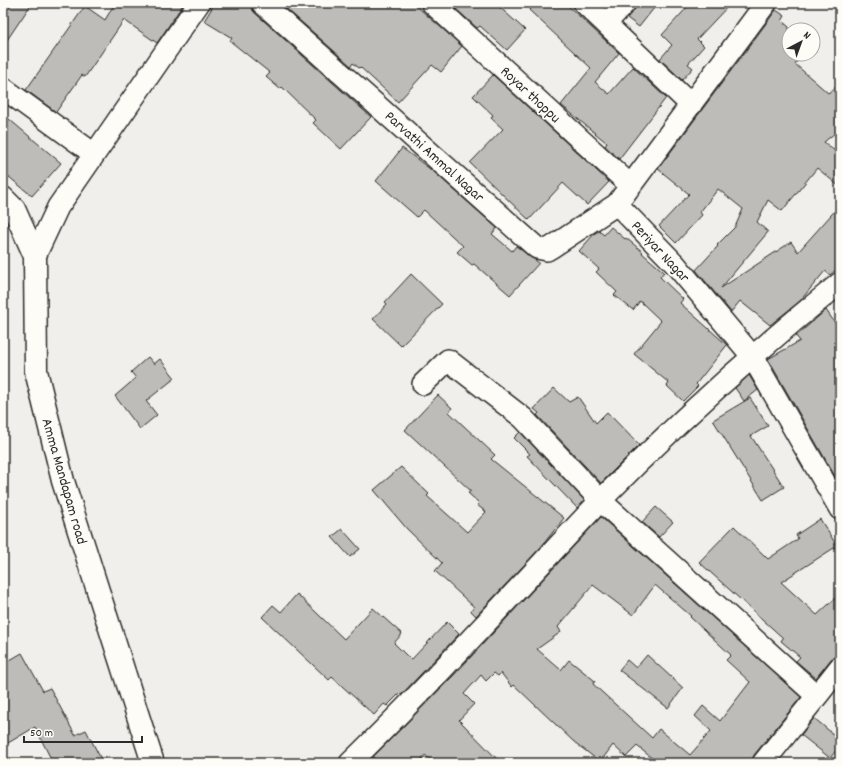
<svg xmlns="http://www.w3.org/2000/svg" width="843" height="766" viewBox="0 0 843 766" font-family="Dekko,sans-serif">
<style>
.building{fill:#bdbcb8;stroke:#2b2b2b;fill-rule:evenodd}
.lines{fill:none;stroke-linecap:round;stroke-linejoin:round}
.minor-casing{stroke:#2b2b2b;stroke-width:24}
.major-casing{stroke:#2b2b2b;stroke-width:25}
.minor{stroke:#fdfcf7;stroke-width:21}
.major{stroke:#fdfcf7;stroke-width:22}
.labels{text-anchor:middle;stroke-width:3.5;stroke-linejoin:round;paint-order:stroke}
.street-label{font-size:15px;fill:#2b2b2b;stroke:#fdfcf7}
</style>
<rect width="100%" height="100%" fill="#f0efeb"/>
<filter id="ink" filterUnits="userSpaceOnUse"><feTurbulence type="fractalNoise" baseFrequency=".025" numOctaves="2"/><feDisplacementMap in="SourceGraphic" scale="8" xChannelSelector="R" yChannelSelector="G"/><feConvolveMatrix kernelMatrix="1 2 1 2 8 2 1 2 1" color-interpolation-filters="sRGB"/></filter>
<g filter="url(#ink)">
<!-- building -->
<path class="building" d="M 3,3 L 32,3 L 3,46 Z
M 115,3 L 184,3 L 157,43 L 124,20 L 85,77 L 82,75 L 56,112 L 26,90 L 85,6 L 105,20 Z
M 215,3 L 250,3 L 254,12 L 371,117 L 341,149 L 313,123 L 316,120 L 282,87 L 280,89 L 266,77 L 270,73 L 230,41 L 232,38 L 204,21 Z
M 280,3 L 413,3 L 462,46 L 441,72 L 432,65 L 398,102 L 360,67 L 359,68 L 353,63 L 351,66 Z
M 459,3 L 495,3 L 525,30 L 507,50 L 480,26 L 477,28 L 455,8 Z
M 535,3 L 565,3 L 619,53 L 595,82 L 609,94 L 633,67 L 666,98 L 619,159 L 605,146 L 607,143 L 561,105 L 591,68 L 529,10 Z
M 638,3 L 658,3 L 639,27 L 627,18 Z
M 691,3 L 731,3 L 697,39 L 704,46 L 688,64 L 693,68 L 682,80 L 660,59 L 672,45 L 662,35 Z
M 776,10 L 785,16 L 782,21 L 789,27 L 789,54 L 802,54 L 795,64 L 828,93 L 840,84 L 840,129 L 824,142 L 840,155 L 840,187 L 817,168 L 782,211 L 768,200 L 757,222 L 768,232 L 721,288 L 791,242 L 798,252 L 840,205 L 840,266 L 830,275 L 825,271 L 800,301 L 770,325 L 740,301 L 731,312 L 696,270 L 718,246 L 717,245 L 735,227 L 743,209 L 718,189 L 700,212 L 702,215 L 676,243 L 659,226 L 689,194 L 658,169 Z
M 493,75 L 609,182 L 587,205 L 563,183 L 529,220 L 470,163 L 503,129 L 491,118 L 493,115 L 473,96 Z
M 3,114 L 61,163 L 32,196 L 3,172 Z
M 402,148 L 434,172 L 497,228 L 492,234 L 512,251 L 516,246 L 539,263 L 510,295 L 474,264 L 472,265 L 457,252 L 463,246 L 424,210 L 417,217 L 376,181 Z
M 611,227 L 625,239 L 626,238 L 643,252 L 642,253 L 664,272 L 660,277 L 683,299 L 680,303 L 727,345 L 696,384 L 698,386 L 683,401 L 667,386 L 669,383 L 634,354 L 661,321 L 640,301 L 633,310 L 614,295 L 617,292 L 596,272 L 599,269 L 579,251 L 595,233 L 599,231 L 604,235 Z
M 411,274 L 442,304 L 401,346 L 373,319 L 387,304 L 385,302 Z
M 826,310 L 840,330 L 840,485 L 768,359 L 800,341 L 796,336 Z
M 148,357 L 154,364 L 160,359 L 175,378 L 146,401 L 157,415 L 140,429 L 115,396 L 136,378 L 131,372 Z
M 749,375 L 758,390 L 744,401 L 735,388 Z
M 554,388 L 569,402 L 578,397 L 596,423 L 607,412 L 639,445 L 601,483 L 537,415 L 539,413 L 534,409 Z
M 438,395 L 452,408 L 449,412 L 495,455 L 491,459 L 564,518 L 541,547 L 476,616 L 471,611 L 474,607 L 435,571 L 442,563 L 407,529 L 374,490 L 401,467 L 429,494 L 427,496 L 467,532 L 486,512 L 477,505 L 479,503 L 468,493 L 471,491 L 405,430 Z
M 750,398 L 768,426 L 751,436 L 784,487 L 763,500 L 713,420 Z
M 520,432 L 584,500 L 577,508 L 527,456 L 530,454 L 514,438 Z
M 656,507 L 673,522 L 659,537 L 642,522 Z
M 601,517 L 801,697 L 754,755 L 751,763 L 658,763 L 637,746 L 626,757 L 613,745 L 600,762 L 573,741 L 514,685 L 512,687 L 501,673 L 498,676 L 494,673 L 486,681 L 481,675 L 464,694 L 474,704 L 459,720 L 501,763 L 434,763 L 425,755 L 419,763 L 380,763 L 373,757 L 454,675 ZM 593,585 L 633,615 L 655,585 L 691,616 L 690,617 L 731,655 L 726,660 L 750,682 L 720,721 L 703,706 L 695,716 L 711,731 L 690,755 L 659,729 L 652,738 L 593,684 L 595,681 L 569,660 L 561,670 L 537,649 L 561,632 L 558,627 Z
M 820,519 L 837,546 L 781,582 L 817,615 L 840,594 L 840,655 L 831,659 L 816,678 L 796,661 L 800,657 L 781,641 L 783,638 L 699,562 L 734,526 L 768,559 L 798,539 L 796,535 Z
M 342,529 L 360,549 L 350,557 L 332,537 Z
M 297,594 L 344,639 L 373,608 L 402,634 L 394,643 L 411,660 L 447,622 L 459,634 L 401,695 L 400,693 L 387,706 L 384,704 L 374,715 L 332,677 L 329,680 L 262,617 L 273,605 L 281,612 Z
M 22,653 L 43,691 L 50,688 L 75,735 L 86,730 L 103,763 L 53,763 L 35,727 L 3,746 L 3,664 Z
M 647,655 L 683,688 L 668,708 L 619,670 L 627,660 L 636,668 Z
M 814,718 L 840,740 L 840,746 L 830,758 L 801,735 Z"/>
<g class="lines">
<defs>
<path id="minor" d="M 262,3 L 537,248 L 547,250 L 552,247 L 617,204
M 432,3 L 630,185
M 584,3 L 691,105
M 766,3 L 617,204 L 675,264 L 752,356 L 840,509
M 606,23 L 625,3
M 3,88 L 94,154
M 35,256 L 58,207 L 199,3
M 423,384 L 448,360 L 523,418 L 601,501 L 817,696 L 840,667
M 350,763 C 436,679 517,589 600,501 C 676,423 756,351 840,283
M 763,763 L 817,696"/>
<path id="major" d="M 3,198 L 14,209 L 35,256 L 36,371 L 63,481 L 153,763"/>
</defs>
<!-- minor casing -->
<use href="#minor" class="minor-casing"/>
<!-- major casing -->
<use href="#major" class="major-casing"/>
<!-- minor -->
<use href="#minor" class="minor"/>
<!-- major -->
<use href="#major" class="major"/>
</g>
</g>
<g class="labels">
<!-- street labels -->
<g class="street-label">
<text transform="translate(531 94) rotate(43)" y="5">Royar thoppu</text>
<text transform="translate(435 156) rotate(42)" y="5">Parvathi Ammal Nagar</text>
<text transform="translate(661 251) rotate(47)" y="5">Periyar Nagar</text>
<text transform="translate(65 481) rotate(74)" y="5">Amma Mandapam road</text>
</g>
</g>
<!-- margin -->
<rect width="843" height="766" fill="none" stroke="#fdfcf7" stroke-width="16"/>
<rect x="8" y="8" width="827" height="750" fill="none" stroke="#2b2b2b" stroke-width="1.5" filter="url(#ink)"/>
<!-- north arrow -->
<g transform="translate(801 42) rotate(41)"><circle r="19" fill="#fdfcf7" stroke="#a9a8a5"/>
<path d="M0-3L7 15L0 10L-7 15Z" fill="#2b2b2b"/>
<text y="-6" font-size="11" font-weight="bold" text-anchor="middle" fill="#2b2b2b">N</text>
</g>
<!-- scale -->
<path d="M24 736v6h118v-6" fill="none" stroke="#2b2b2b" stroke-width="2"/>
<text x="30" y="736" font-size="12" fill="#2b2b2b" stroke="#fdfcf7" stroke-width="3" paint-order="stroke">50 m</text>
</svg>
